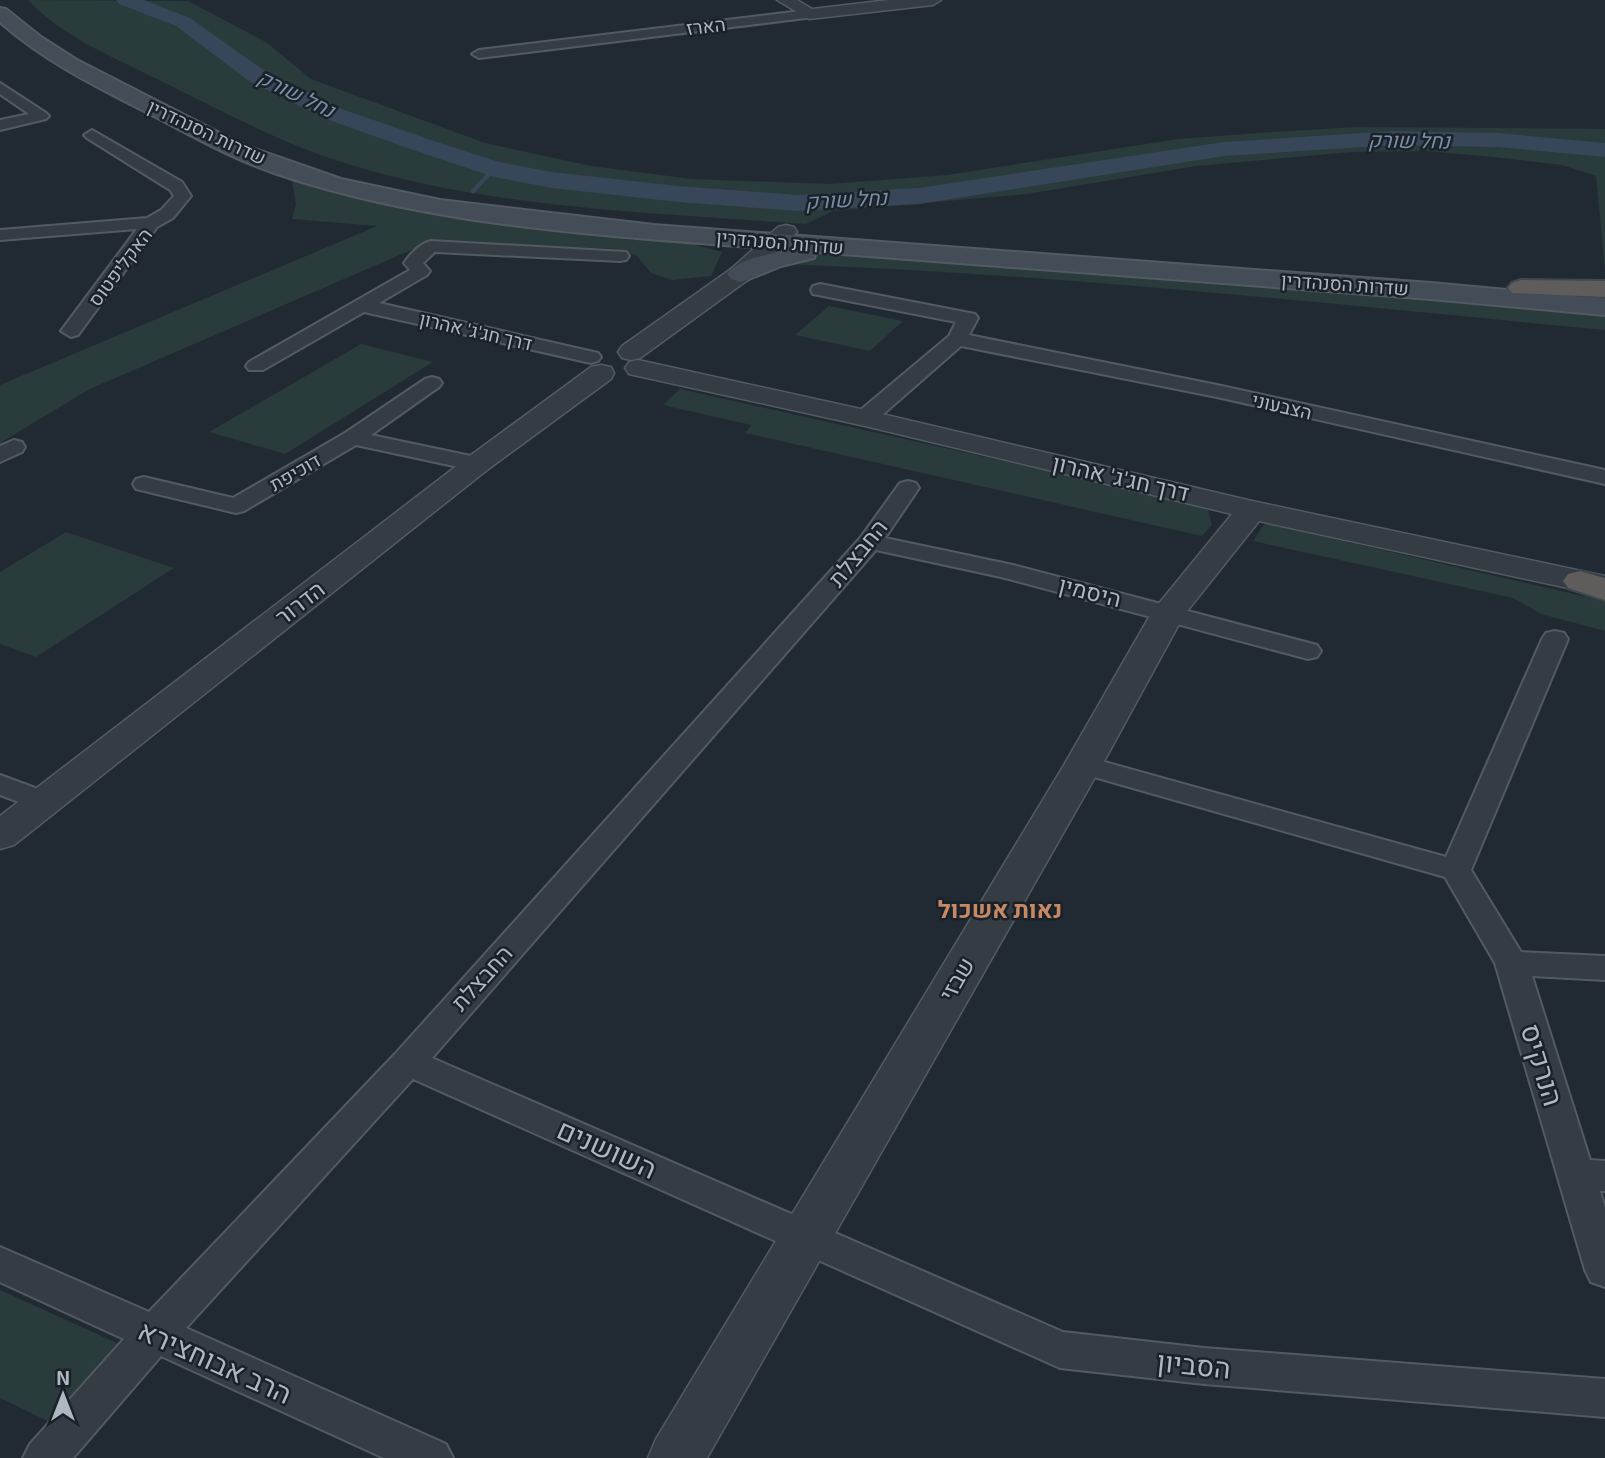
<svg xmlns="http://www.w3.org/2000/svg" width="1605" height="1458" viewBox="0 0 1605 1458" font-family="'Exo 2',Heebo,sans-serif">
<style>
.green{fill:#293b3a}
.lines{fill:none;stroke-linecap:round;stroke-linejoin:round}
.stream-far1{stroke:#374759;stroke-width:3.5}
.stream{stroke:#374759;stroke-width:4.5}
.river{fill:#374759;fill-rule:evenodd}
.minor-casing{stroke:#525a62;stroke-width:4}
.tertiary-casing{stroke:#525a62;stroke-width:3}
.secondary-casing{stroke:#525a62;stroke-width:4}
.trunk-casing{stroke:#3f474f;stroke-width:4}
.minor{fill:#353c44;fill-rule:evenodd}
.tertiary{fill:#353c44;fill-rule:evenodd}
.secondary{fill:#434c57;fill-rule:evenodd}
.trunk{fill:#5e5d5b;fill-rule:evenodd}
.labels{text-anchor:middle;stroke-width:5;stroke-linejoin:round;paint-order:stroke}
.far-street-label{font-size:19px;fill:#afb7c1;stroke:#1a2129}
.far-water-label{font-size:21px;font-style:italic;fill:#7a8fa7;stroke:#1a2129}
.street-label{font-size:23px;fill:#afb7c1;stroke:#1a2129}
.neighbourhood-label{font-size:24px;font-weight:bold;fill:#c68965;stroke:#1a2129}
.near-street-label{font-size:28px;fill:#afb7c1;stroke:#1a2129}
</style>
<rect width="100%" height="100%" fill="#212a33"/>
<!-- green -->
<path class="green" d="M 28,0 L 188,1 L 266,42 L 311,79 L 485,143 L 591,166 L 692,179 L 829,184 L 947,175 L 1178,139 L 1272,132 L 1357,127 L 1605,129 L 1605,271 L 1596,176 L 1562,165 L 1493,157 L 1425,151 L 1352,152 L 1196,166 L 1027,194 L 833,211 L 806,224 C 657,213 495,209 351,165 C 285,145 225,113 163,82 C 118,59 63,38 28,0 Z
M 292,180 L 401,202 L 681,241 L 722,252 L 711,276 L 672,280 L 651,273 L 636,255 L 616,249 L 432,241 L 90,389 L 0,443 L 0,385 L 377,226 L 292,219 L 296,204 Z
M 830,253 L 1605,313 L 1605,330 C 1332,304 1057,274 783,264 L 787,259 Z
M 829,306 L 903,321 L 870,351 L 795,335 Z
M 361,344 L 433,362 L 285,454 L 209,432 Z
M 680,389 L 1178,500 L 1208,510 L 1212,525 L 1202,536 L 745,433 L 751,425 L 663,405 Z
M 1265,523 L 1605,601 L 1605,631 L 1541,614 L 1513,598 L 1253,541 Z
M 66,532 L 174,568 L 36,657 L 0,644 L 0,572 Z
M 0,1290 L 119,1344 L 52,1423 L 0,1398 Z"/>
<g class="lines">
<!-- stream-far1 -->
<path class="stream-far1" d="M 1591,148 L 1605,153"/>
<!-- stream -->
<path class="stream" d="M 473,191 L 494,169"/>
<!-- river -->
<path class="river" d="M 116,0 L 144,0 L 190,18 L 265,71 L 342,109 L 437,142 L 499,162 L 552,172 L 678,186 L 799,195 L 919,188 L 1224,142 L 1394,131 L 1498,133 L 1605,143 L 1605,157 L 1498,147 L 1394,145 L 1224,156 L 919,204 L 799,211 L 678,202 L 552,188 L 494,177 L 419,152 L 326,119 L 249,81 L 176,26 L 119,4 Z"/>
<defs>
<path id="minor" d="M 809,10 L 815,14 L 814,17 L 479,58 L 472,54 L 479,50 Z
M 0,83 L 46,113 L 49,116 L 46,119 L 0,130 L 0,120 L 29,114 L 0,94 Z
M 92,130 L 182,182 L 191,196 L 173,218 L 157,227 L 78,335 L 71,337 L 61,331 L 137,229 L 0,240 L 0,230 L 147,218 L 161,210 L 174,196 L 170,190 L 87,138 L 84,135 Z
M 431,241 L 626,252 L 629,256 L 626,260 L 620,261 L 435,252 L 423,263 L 430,271 L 427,275 L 379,303 L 598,353 L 601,357 L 598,361 L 591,363 L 364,312 L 263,370 L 249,370 L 246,366 L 249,362 L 410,270 L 404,263 C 410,254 421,243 431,241 Z
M 820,284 L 975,314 L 978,318 L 969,335 L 1217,385 L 1605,470 L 1605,484 L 1217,397 L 961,346 L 873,423 L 857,423 L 854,418 L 857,413 L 949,336 L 956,322 L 813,294 L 811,290 L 813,286 Z
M 432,377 L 439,379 L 442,383 L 439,387 L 371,435 L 485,459 L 488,464 L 485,469 L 477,471 L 356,445 L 244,511 L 236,513 L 136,489 L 133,484 L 136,479 L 144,477 L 233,498 L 345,433 L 425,379 Z
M 14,440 L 22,442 L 25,447 L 22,452 L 0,462 L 0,446 Z
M 908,481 L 916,483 L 919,488 L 885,538 L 1013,565 L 1317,645 L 1321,651 L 1317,657 L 1308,659 L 1001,577 L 876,550 L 432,1058 L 1063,1332 L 1204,1348 L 1605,1379 L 1605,1417 L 1204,1384 L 1060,1368 L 413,1079 L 186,1328 L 446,1444 L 453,1458 L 384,1458 L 161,1356 L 73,1458 L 23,1458 L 30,1444 L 124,1339 L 0,1282 L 0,1247 L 149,1312 L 396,1053 L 861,537 L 900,483 Z
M 1555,631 L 1564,633 L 1568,639 L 1471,870 L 1521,952 L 1605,956 L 1605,980 L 1532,976 L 1590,1160 L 1605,1161 L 1605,1191 L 1600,1191 L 1605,1208 L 1605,1287 L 1591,1282 L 1585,1270 L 1495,963 L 1445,877 L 1073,771 L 1069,765 L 1073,759 L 1083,756 L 1446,857 L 1542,639 L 1546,633 Z
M 0,775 L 54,795 L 59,802 L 54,809 L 44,811 L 0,795 Z"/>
<path id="tertiary" d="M 777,0 L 797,0 L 812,9 L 889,0 L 941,0 L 933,5 L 809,19 Z
M 786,225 L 794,227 L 797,232 L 749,279 L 640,358 L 631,360 L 622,358 L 618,352 L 622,346 L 731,269 L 778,227 Z
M 638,360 L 865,410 L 1252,501 L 1605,576 L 1605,596 L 1259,521 L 1184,615 L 1102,765 L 707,1458 L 648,1458 L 656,1439 L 1064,765 L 1152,612 L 1232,514 L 865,426 L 629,374 L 625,368 L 629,362 Z
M 601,365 L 611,367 L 614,373 L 611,379 L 487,470 L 14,845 L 0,849 L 0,816 L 467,458 L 591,367 Z"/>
<path id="secondary" d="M 0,8 L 6,9 L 41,37 L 77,60 L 241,144 L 341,179 L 440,200 L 654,225 L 1431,283 L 1605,299 L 1605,315 L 1431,299 L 816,252 L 814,258 L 781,266 L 749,279 L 740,282 L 731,279 L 727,274 C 738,258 771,254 789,250 C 618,236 441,229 277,174 C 232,159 191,135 148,113 C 97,87 44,61 0,22 Z"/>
<path id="trunk" d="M 1521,280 L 1605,281 L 1605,297 L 1512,293 L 1508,288 L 1512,283 Z
M 1580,571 L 1605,578 L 1605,600 L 1568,588 L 1563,581 L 1568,574 Z"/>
</defs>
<!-- minor casing -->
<use href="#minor" class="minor-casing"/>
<!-- tertiary casing -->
<use href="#tertiary" class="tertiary-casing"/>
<!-- secondary casing -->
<use href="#secondary" class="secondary-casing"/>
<!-- trunk casing -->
<use href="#trunk" class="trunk-casing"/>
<!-- minor -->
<use href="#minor" class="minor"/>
<!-- tertiary -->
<use href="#tertiary" class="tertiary"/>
<!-- secondary -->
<use href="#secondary" class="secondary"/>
<!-- trunk -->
<use href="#trunk" class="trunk"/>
</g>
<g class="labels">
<!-- far-street labels -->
<g class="far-street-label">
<text transform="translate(706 26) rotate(-7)" y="7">הארז</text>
<text transform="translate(207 132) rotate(25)" y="7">שדרות הסנהדרין</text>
<text transform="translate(780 242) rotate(5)" y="7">שדרות הסנהדרין</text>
<text transform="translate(120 267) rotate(-53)" y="7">האקליפטוס</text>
<text transform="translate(1345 284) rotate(4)" y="7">שדרות הסנהדרין</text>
<text transform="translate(476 331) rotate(13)" y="7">דרך חג'ג' אהרון</text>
<text transform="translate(1282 406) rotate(13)" y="7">הצבעוני</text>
<text transform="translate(295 472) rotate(-30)" y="7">דוכיפת</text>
</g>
<!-- far-water labels -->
<g class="far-water-label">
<text transform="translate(296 94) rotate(26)" y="7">נחל שורק</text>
<text transform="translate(1409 141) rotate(1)" y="7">נחל שורק</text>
<text transform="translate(846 200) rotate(-3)" y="7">נחל שורק</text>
</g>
<!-- street labels -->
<g class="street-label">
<text transform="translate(1121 478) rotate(13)" y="8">דרך חג'ג' אהרון</text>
<text transform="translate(858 553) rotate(-51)" y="8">החבצלת</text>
<text transform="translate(1090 592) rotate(14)" y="8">היסמין</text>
<text transform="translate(300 603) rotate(-38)" y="8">הדרור</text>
<text transform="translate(482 978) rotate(-48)" y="8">החבצלת</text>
<text transform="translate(957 979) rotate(-60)" y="8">שבזי</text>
</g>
<!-- neighbourhood labels -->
<g class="neighbourhood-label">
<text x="1000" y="918">נאות אשכול</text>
</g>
<!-- near-street labels -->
<g class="near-street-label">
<text transform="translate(1542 1065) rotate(73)" y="10">הנרקיס</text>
<text transform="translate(607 1149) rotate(24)" y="10">השושנים</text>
<text transform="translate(215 1362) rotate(24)" y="10">הרב אבוחצירא</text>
<text transform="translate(1194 1365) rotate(6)" y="10">הסביון</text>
</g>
</g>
<!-- north arrow -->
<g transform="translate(63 1395)" stroke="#1a2129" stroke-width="5" paint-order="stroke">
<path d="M0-5L12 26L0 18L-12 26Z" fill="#afb7c1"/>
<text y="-10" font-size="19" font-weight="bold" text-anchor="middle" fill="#afb7c1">N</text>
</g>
</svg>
